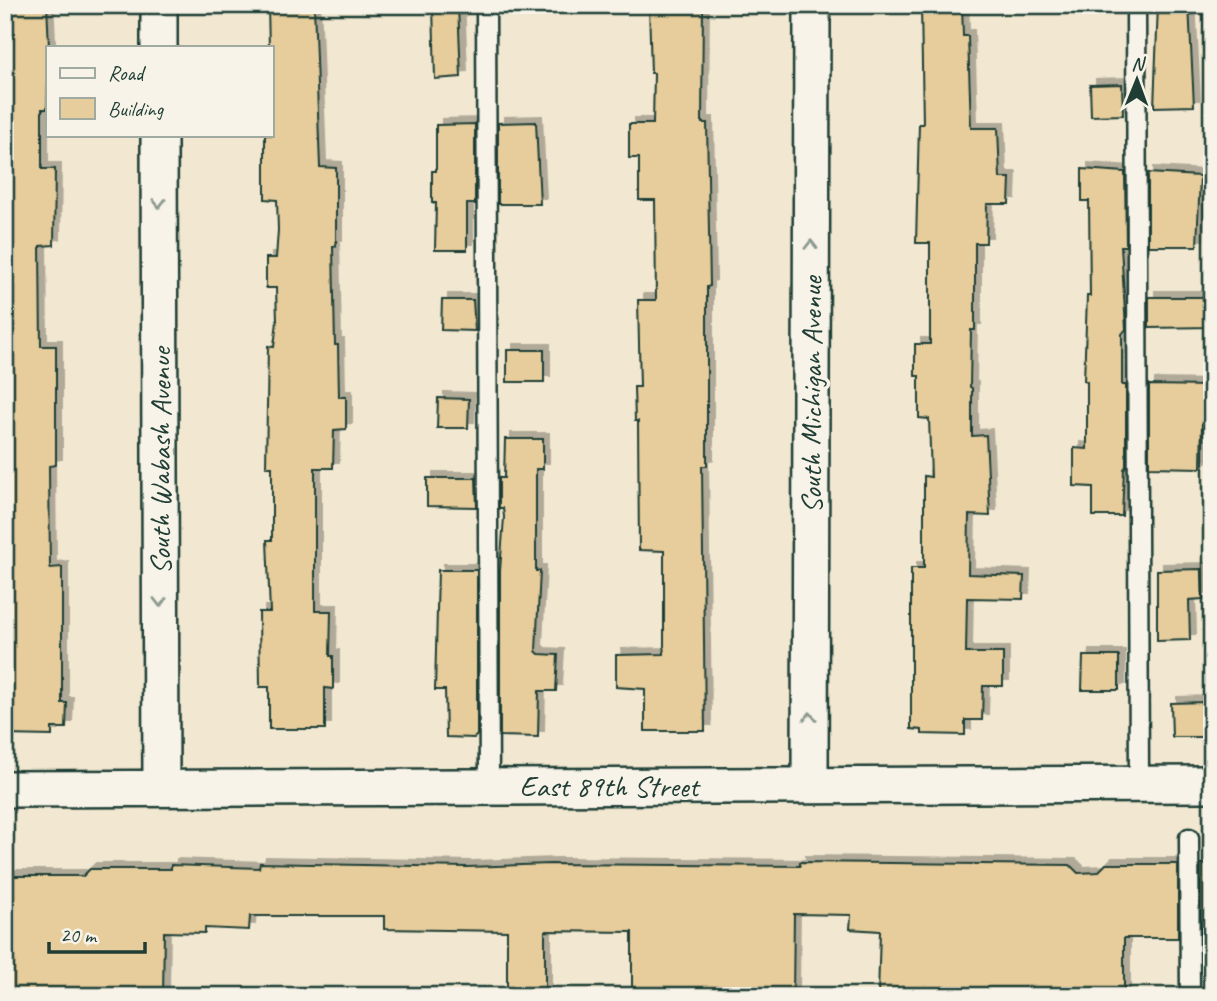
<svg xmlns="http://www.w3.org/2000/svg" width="1217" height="1001" viewBox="0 0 1217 1001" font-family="Caveat,sans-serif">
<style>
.building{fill:#e7cd9c;stroke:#1f3d34;stroke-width:2;filter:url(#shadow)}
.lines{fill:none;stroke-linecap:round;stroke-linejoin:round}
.lane-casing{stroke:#1f3d34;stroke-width:23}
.street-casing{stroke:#1f3d34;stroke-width:40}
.lane{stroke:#f7f3e8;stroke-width:18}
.street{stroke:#f7f3e8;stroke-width:35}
.oneway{stroke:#8b988e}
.labels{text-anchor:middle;stroke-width:7;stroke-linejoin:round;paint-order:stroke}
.street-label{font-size:30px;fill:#1f3d34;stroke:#f7f3e8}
</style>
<defs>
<filter id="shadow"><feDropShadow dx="6" dy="-6" stdDeviation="0" flood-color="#0004"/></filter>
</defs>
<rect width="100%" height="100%" fill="#f2e8d1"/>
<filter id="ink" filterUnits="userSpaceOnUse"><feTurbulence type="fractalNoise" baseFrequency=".0143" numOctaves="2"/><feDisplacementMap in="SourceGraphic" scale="14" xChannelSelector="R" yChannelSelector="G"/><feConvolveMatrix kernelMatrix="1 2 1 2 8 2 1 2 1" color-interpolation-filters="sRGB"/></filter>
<g filter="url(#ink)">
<!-- building -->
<path class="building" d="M 8,5 L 47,5 L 49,47 L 47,109 L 42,109 L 42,169 L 55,169 L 54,245 L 40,246 L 41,346 L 56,346 L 56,465 L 49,466 L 50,568 L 62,567 L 62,703 L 67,703 L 66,728 L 52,728 L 52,736 L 5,735 L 11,647 L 5,647 L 5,41 L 10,41 Z
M 268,5 L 314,5 L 320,167 L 336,168 L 336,246 L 333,246 L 335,345 L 338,345 L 339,397 L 346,397 L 346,429 L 334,430 L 333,468 L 315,468 L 315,611 L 331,611 L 330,656 L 333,656 L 333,689 L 325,688 L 325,729 L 269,729 L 269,687 L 260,687 L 259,612 L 270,612 L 267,540 L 272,540 L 272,467 L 266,467 L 268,346 L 274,347 L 277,321 L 276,288 L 266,288 L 266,258 L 276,258 L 278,230 L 277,200 L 265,199 L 265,135 L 271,135 Z
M 433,5 L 458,5 L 461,77 L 435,79 Z
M 649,5 L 703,5 L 702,123 L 707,123 L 710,286 L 707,287 L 707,466 L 702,466 L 705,731 L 645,731 L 645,689 L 616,687 L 616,655 L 664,654 L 664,551 L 639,550 L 638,421 L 635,421 L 634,387 L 640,387 L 638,300 L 656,300 L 655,200 L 639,200 L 639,158 L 629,158 L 629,124 L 653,124 L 654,73 L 651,73 Z
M 921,5 L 962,5 L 963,36 L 968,36 L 971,128 L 998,128 L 1000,178 L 1010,178 L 1009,204 L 987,204 L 986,243 L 975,243 L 975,330 L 971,330 L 970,387 L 972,388 L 972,436 L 986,435 L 990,516 L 969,515 L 968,574 L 1024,576 L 1023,599 L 967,598 L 966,653 L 1003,653 L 1003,686 L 983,686 L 982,720 L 965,720 L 965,735 L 922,734 L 922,730 L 911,729 L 911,568 L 924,568 L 924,476 L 931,477 L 929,419 L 919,418 L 919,376 L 915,376 L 915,344 L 930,344 L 930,243 L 916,243 L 919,124 L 923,124 Z
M 1158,5 L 1189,5 L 1194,106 L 1154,107 Z
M 1122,84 L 1123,115 L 1091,116 L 1090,85 Z
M 536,122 L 540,204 L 498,204 L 498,123 Z
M 475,124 L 475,204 L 467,204 L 467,250 L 435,250 L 436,203 L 432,203 L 432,171 L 436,171 L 436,125 Z
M 1082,169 L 1125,172 L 1126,246 L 1121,246 L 1126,329 L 1122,334 L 1122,385 L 1126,385 L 1126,466 L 1124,469 L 1122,516 L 1093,516 L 1093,487 L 1074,486 L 1074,448 L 1087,449 L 1087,382 L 1084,381 L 1087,296 L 1090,296 L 1089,201 L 1082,201 Z
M 1148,173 L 1200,176 L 1197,246 L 1148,246 Z
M 1149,297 L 1212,297 L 1212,327 L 1149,328 Z
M 442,300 L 473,300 L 475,331 L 441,330 Z
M 507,350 L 544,350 L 544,382 L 507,382 Z
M 1149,385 L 1210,386 L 1209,424 L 1202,424 L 1201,468 L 1149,467 Z
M 438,398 L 469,399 L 468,428 L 437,428 Z
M 505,439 L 543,439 L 543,469 L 536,469 L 536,571 L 540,571 L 536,651 L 539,654 L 558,655 L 556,691 L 539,691 L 538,737 L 500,736 L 500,571 L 504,517 L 503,508 L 499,508 L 499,478 L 504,478 Z
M 427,478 L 476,478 L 477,507 L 427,506 Z
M 1202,569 L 1203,599 L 1189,600 L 1190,640 L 1157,641 L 1157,570 Z
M 438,570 L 477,570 L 477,735 L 474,738 L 446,737 L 445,690 L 435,690 Z
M 1083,656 L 1119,656 L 1119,690 L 1082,690 Z
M 1205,702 L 1205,737 L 1172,737 L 1171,703 Z
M 800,862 L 1070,865 L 1078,873 L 1098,872 L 1106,864 L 1178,864 L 1178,938 L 1124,938 L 1124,996 L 878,996 L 880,931 L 850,929 L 851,915 L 794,914 L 793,996 L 632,996 L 632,932 L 545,931 L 545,996 L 507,996 L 507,931 L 384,929 L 384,916 L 250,916 L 249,930 L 205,928 L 205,933 L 164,932 L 163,996 L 6,994 L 6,876 L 83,876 L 90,869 L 171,869 L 171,865 L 259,868 L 260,863 L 467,867 L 550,864 L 800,866 Z
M 1201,864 L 1212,864 L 1212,938 L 1201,938 Z"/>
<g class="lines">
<defs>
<path id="lane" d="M 486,5 L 489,787
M 1136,5 L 1139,784
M 1189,838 L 1190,996"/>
<path id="street" d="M 159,5 L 159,47
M 159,135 L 161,788
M 810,785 L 812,5
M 5,789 L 1212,784"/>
</defs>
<!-- lane casing -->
<use href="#lane" class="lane-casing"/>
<!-- street casing -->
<use href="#street" class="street-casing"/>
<!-- lane -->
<use href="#lane" class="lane"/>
<!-- street -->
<use href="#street" class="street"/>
</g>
<!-- one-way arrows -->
<defs><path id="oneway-chevron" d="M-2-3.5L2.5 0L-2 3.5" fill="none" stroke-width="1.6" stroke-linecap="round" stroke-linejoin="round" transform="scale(1.75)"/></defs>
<g class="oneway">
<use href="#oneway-chevron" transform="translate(159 203) rotate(90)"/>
<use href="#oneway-chevron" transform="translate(811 245) rotate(-90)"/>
<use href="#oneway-chevron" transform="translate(160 602) rotate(90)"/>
<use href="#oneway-chevron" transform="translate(810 717) rotate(-90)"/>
</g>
</g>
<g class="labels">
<!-- street labels -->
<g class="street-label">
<text transform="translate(811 395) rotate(-90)" y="10">South Michigan Avenue</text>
<text transform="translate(160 461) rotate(-90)" y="10">South Wabash Avenue</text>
<text x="609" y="796">East 89th Street</text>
</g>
</g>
<!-- margin -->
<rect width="1217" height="1001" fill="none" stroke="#f7f3e8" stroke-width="28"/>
<rect x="14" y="14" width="1189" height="973" fill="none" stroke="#1f3d34" stroke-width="2.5" filter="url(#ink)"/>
<!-- legend -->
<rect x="46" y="46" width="228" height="91" fill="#f7f3e8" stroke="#a1aaa0" stroke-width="2"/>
<rect x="60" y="68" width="35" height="10" fill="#f7f3e8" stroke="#a1aaa0" stroke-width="2"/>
<text x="108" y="80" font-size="21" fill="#1f3d34">Road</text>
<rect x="60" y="98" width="35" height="21" fill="#e7cd9c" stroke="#a1aaa0" stroke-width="2"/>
<text x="108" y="116" font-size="21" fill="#1f3d34">Building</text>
<!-- north arrow -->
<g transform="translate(1137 80) rotate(1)" stroke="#f7f3e8" stroke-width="5" paint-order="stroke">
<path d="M0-5L12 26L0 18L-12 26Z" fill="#1f3d34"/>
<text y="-10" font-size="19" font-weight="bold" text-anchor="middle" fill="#1f3d34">N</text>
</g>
<!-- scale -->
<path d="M49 942v10h96v-10" fill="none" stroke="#1f3d34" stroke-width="3.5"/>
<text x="60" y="942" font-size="21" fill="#1f3d34" stroke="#f7f3e8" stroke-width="5" paint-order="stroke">20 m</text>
</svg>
